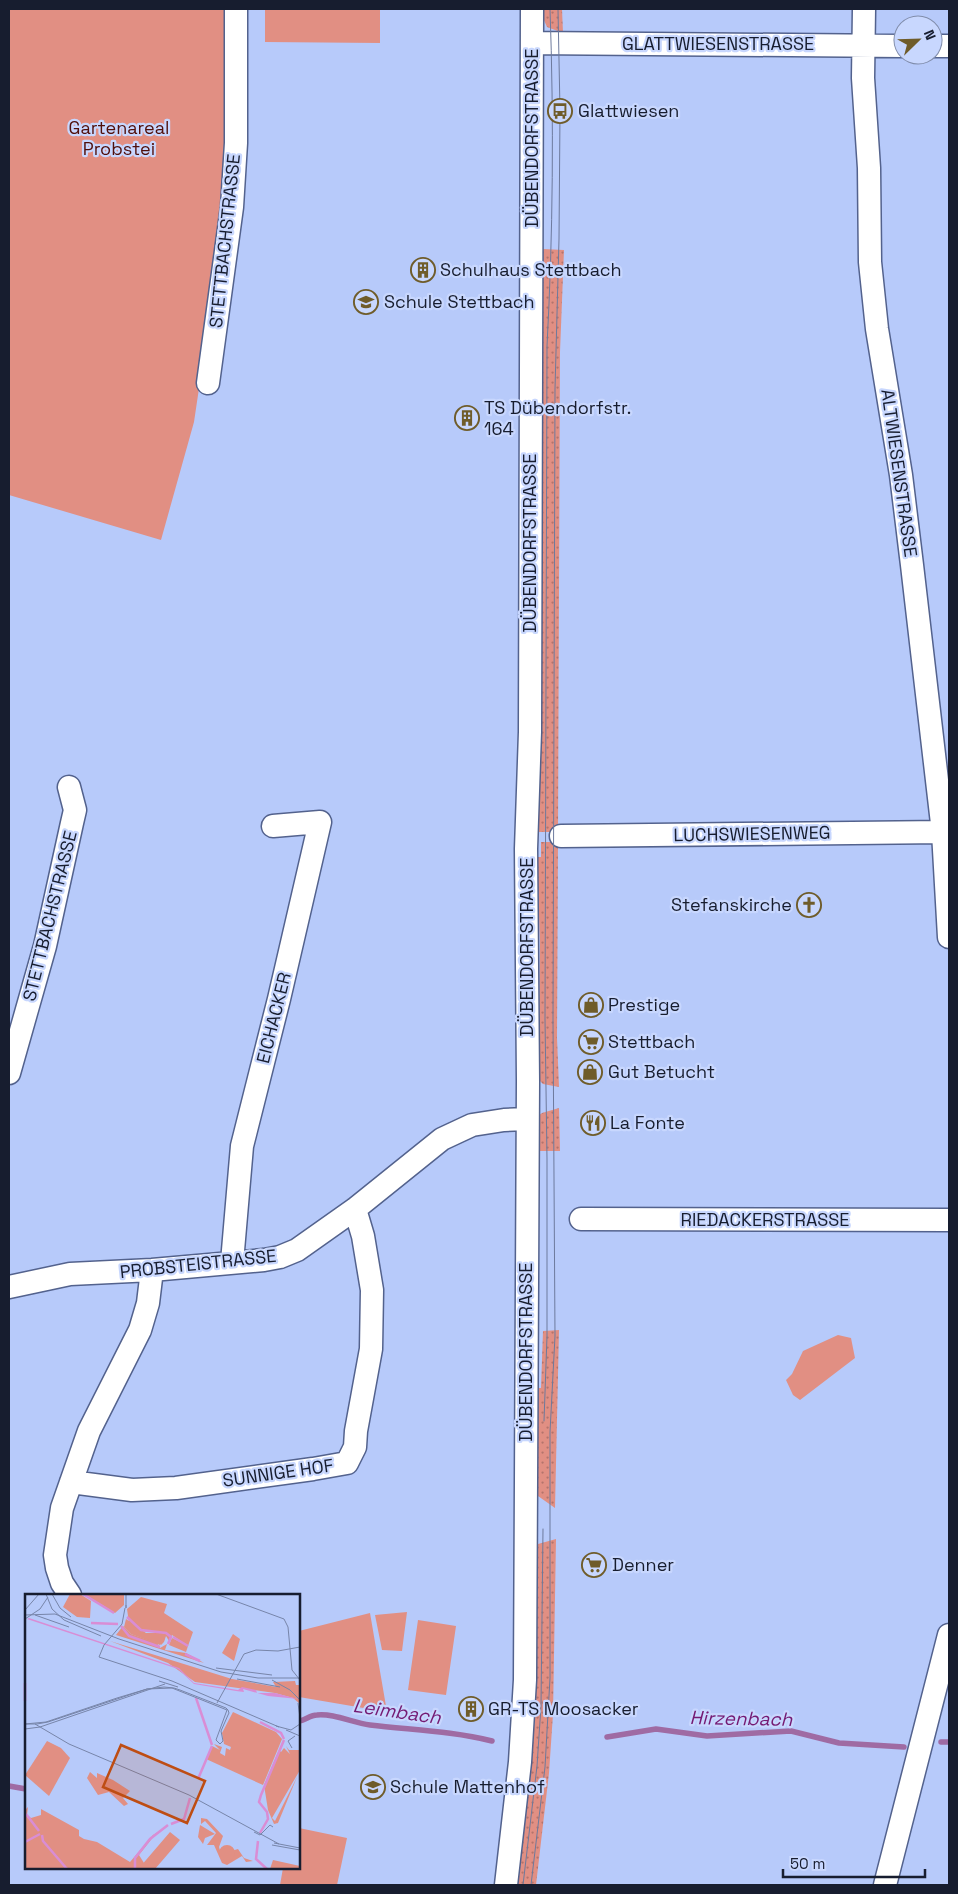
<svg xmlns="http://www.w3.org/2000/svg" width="958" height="1894" viewBox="0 0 958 1894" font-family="'Space Grotesk',sans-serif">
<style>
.grass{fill:url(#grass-dots)}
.green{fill:#e18f83}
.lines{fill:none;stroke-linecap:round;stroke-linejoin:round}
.stream{stroke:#9f6ba3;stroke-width:5.5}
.minor-casing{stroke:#53628d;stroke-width:25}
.minor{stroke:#fff;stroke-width:22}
.tram{stroke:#6d7a9d;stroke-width:1}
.labels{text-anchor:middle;stroke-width:4.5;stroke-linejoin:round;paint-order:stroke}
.street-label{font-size:18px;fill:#171d2f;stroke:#c8d7fe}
.poi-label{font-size:18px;fill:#171d2f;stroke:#c8d7fe;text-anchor:start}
.park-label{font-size:18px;fill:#500f0b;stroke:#c8d7fe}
.water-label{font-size:19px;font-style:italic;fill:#741a73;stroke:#c8d7fe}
.inset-river{fill:none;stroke:#d98dd5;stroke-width:2.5}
.inset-road{fill:none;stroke:#7785a9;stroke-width:1}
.view{fill:#be4d13;fill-opacity:0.15;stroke:#be4d13;stroke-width:2.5}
.inset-edge{fill:none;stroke:#171d2f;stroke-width:2.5}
</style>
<defs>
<pattern id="grass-dots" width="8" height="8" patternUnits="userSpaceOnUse" patternTransform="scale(1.25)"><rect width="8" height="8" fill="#e18f83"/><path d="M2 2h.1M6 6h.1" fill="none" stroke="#b5746c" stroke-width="1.8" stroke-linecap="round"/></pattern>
</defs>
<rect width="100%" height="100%" fill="#b7cafa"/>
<!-- grass -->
<path class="grass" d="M 543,9 L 562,9 L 563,33 L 547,27 L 543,18 Z
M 543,249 L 564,250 L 560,352 L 558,832 L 537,832 L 541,746 Z
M 541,842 L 558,842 L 557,1038 L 559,1087 L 543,1084 L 539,1080 L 540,943 L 537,857 L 541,857 Z
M 559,1108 L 560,1151 L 537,1151 L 538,1116 L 542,1113 Z
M 559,1330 L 555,1508 L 538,1496 L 538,1388 L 541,1388 L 543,1331 Z
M 556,1539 L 553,1714 L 549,1773 L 536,1885 L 518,1885 L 531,1771 L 535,1715 L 538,1544 Z"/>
<!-- green -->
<path class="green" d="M 9,9 L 230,9 L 226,207 L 194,422 L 161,540 L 9,495 Z
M 265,9 L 380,9 L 380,43 L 265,42 Z
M 838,1335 L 851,1338 L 855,1358 L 800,1400 L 793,1395 L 786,1380 L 792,1374 L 803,1351 Z
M 407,1612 L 402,1651 L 382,1650 L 375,1615 Z
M 370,1613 L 387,1712 L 299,1697 L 299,1631 Z
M 418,1620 L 456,1626 L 446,1695 L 408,1690 Z
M 299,1828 L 347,1838 L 337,1885 L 280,1885 L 283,1868 L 299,1868 Z"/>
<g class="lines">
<!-- stream -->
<path class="stream" d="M 299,1721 C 306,1720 310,1715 317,1715 C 334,1713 353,1723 370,1725 C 411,1730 452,1731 492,1741
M 607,1737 L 656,1729 L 707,1736 L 791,1731 L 839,1743 L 904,1747
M 941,1742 L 949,1742
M 9,1786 L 26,1789"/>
<defs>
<path id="minor" d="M 864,9 L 863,78 L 869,168 L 870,262 L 877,329 L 901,475 L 912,565 L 943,832 L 949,937
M 532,43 L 903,46
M 933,46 L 949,46
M 208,383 L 232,207 L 236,143 L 236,9
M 561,836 L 943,832
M 9,1073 L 45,946 L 72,823 L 75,810 L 69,787
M 581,1219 L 949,1220
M 232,1262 L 242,1146 L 279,999 L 320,822 L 273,826
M 9,1287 L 70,1274 L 152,1270 L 264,1260 L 280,1257 L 297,1250 L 355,1209 L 442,1139 L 472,1125 L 504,1120 L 527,1119
M 71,1482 L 132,1490 L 176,1488 L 313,1469 L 347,1463 L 355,1447 L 356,1431 L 371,1349 L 372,1290 L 363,1236 L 355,1209
M 70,1595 L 62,1583 L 57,1568 L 55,1555 L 62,1508 L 89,1431 L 140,1330 L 148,1303 L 152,1270
M 506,1885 L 520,1762 L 525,1680 L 528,1081 L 526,849 L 530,732 L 532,9
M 885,1885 L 949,1635"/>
</defs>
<!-- minor casing -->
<use href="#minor" class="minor-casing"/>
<!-- minor -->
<use href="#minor" class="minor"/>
<!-- tram -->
<path class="tram" d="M 544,1421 L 547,1336 L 547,1159 L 545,1019 L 547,346 C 553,234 554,121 550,9
M 523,1885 L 537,1766 L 541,1706 L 543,1529
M 531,1885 L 545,1767 L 550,1678 L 550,1432 L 555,1336 L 553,1019 L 555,389 L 559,239 L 560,111 L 558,9"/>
</g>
<!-- icons -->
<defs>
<symbol id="bus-ring" viewBox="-11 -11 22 22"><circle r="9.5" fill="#c8d7fe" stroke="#6f5c2a" stroke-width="1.5"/><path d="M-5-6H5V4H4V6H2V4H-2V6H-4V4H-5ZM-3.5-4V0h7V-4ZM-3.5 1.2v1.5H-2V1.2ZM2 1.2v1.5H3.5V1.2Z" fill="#6f5c2a"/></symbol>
<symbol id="building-ring" viewBox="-11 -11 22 22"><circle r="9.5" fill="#c8d7fe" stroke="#6f5c2a" stroke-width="1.5"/><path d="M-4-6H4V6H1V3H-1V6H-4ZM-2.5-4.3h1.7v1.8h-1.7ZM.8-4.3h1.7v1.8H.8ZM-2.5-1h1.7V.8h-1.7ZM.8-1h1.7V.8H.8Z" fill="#6f5c2a"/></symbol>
<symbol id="school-ring" viewBox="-11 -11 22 22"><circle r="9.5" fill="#c8d7fe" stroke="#6f5c2a" stroke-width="1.5"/><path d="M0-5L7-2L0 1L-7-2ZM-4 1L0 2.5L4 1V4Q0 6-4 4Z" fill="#6f5c2a"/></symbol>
<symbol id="church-ring" viewBox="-11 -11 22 22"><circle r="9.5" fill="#c8d7fe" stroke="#6f5c2a" stroke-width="1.5"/><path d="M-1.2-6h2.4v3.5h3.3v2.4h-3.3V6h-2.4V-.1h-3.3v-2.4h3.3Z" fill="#6f5c2a"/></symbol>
<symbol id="shop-ring" viewBox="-11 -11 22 22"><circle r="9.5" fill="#c8d7fe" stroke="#6f5c2a" stroke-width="1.5"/><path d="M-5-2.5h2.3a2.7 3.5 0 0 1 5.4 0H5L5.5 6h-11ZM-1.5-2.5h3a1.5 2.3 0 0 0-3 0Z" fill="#6f5c2a"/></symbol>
<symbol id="supermarket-ring" viewBox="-11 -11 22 22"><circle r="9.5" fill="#c8d7fe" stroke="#6f5c2a" stroke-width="1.5"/><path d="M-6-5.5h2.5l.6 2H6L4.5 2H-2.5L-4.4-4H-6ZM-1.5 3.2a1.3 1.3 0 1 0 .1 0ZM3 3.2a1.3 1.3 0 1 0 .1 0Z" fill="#6f5c2a"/></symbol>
<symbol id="restaurant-ring" viewBox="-11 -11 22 22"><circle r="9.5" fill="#c8d7fe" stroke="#6f5c2a" stroke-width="1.5"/><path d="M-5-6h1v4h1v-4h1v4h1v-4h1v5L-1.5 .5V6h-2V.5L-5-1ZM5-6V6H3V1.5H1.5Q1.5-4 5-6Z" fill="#6f5c2a"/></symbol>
</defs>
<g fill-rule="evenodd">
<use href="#bus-ring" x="546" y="97" width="28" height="28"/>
<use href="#building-ring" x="409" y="256" width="28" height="28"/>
<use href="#school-ring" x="352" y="288" width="28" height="28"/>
<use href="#building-ring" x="453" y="404" width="28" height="28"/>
<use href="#church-ring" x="795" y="891" width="28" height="28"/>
<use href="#shop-ring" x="577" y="991" width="28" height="28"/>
<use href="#supermarket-ring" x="577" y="1028" width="28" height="28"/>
<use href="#shop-ring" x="576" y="1058" width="28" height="28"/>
<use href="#restaurant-ring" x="579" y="1109" width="28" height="28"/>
<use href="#supermarket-ring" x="580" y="1551" width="28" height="28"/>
<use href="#building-ring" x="457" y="1695" width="28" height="28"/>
<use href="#school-ring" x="359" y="1773" width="28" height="28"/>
</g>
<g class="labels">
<!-- street labels -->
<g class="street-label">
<text x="718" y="50">GLATTWIESENSTRASSE</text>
<text transform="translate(532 138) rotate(-90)" y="6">DÜBENDORFSTRASSE</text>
<text transform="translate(225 241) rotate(-84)" y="6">STETTBACHSTRASSE</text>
<text transform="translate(899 473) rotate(82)" y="6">ALTWIESENSTRASSE</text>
<text transform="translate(530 543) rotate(-90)" y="6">DÜBENDORFSTRASSE</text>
<text transform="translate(752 834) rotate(-1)" y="6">LUCHSWIESENWEG</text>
<text transform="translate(50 916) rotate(-76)" y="6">STETTBACHSTRASSE</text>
<text transform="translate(527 947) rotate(-90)" y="6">DÜBENDORFSTRASSE</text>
<text transform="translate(274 1018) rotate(-76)" y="6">EICHACKER</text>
<text x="765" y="1226">RIEDACKERSTRASSE</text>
<text transform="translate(198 1264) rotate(-6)" y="6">PROBSTEISTRASSE</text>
<text transform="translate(526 1352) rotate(-90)" y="6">DÜBENDORFSTRASSE</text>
<text transform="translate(278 1473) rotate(-8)" y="6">SUNNIGE HOF</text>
</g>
<!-- poi labels -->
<g class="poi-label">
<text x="578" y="117">Glattwiesen</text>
<text x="440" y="276">Schulhaus Stettbach</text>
<text x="384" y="308">Schule Stettbach</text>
<text x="484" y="414">TS Dübendorfstr.<tspan x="484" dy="21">164</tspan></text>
<text x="792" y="911" text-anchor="end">Stefanskirche</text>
<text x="608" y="1011">Prestige</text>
<text x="608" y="1048">Stettbach</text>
<text x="608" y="1078">Gut Betucht</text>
<text x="610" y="1129">La Fonte</text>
<text x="612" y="1571">Denner</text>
<text x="488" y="1715">GR-TS Moosacker</text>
<text x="390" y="1793">Schule Mattenhof</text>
</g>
<!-- park labels -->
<g class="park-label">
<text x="119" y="134">Gartenareal<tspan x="119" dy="21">Probstei</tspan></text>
</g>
<!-- water labels -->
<g class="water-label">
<text transform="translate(397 1711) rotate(8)" y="7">Leimbach</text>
<text transform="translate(741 1718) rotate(1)" y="7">Hirzenbach</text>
</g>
</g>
<!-- overview -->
<g transform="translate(25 1594)">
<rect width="275" height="275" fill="#b7cafa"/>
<path d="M 45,0 L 55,0 L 66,7 L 65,24 L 52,23 L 38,13 ZM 59,0 L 99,0 L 99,11 L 90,19 ZM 101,25 L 121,39 L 141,39 L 139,47 L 135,51 L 106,40 L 99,33 ZM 147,44 L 163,52 L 161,58 L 144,51 ZM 261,152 L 264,156 L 275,156 L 275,176 L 247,224 L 250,227 L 272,183 L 253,229 L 249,230 L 243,216 L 239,191 L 254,156 L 256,158 L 259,154 L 265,160 ZM 175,231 L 190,240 L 180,244 L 178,250 L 173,243 ZM 248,266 L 275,272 L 275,275 L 245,275 Z" fill="#e18f83"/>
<path d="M 116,3 L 142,10 L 139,19 L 168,38 L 163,52 L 147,41 L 144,47 L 141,42 L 139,48 L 136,51 L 134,47 L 138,47 L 140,39 L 115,37 L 104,29 L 102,15 ZM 98,32 L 106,40 L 132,49 L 135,54 L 142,50 L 140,56 L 161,59 L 179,69 L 91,41 ZM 208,40 L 215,45 L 209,67 L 197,59 ZM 85,47 L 207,85 L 251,93 L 248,88 L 270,87 L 271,91 L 275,91 L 275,110 L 268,104 L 250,99 L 170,88 L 143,69 ZM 3,213 L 2,221 L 6,224 L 16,221 L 16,215 L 54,236 L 54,242 L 59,245 L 72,248 L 105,268 L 128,241 L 143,232 L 129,242 L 114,261 L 119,269 L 117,275 L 0,275 L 0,216 ZM 176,224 L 182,225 L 198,242 L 194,253 L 196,260 L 213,255 L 219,264 L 228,267 L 221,268 L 217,262 L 202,271 L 197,269 L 189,251 L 182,251 L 191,239 L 180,227 L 176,230 Z" fill="#e18f83"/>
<path d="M 22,147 L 36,154 L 45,164 L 24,202 L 0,181 Z" fill="#e18f83"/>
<path d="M 208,118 L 251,138 L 257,145 L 238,191 L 181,165 L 187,152 L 195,156 L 189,150 L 197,153 L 195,159 L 200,162 L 201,154 L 205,156 L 206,153 L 199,150 L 197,139 ZM 65,178 L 72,184 L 72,179 L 88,186 L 105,197 L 98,204 L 103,210 L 99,212 L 84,198 L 73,201 L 62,184 ZM 145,238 L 155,246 L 130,275 L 117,275 L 115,273 ZM194 259a8 8 0 1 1 16 0a8 8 0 1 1-16 0Z" fill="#e18f83"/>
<path d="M 4,24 L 154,74 L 169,89 L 213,96 L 217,93 L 231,96 L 232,99 L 250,99 L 273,105 L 243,102 L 218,95 L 219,98 L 211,97 L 169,90 L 153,75 L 2,25 Z" fill="#d98dd5"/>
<path class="inset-river" d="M 58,0 L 89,19M 102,23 L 116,36 L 141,39 L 146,43 L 143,50M 66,29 L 93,30M 96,32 L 104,42 L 135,53M 148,43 L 163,52M 160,60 L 175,67M 0,89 L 0,107M 171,104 L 187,151M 235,128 L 256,139 L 259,145M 173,185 L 187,152M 1,220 L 14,237M 146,230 L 159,225 L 165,204M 235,239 L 243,225 L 242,218 L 234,208 L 236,201 L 259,146M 17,241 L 18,247 L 42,275M 233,247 L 231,265 L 242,275M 0,248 L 15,240M 110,274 L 110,264 L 125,245 L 143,231"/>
<path class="inset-road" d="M 21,0 L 27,15 L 39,26 L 76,42M 27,0 L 35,14 L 46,23M 101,0 L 101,14 L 101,11M 191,0 L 259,25 L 263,33 L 267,76 L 275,86M 0,16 L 14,0M 0,21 L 30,20 L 94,45 L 196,78 L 233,84 L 275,84M 10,21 L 44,33M 0,25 L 15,15 L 23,3M 74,63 L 147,87 L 254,133M 74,63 L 79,51 L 97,30 L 100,14M 191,74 L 247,81M 212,85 L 255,93M 247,86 L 265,96 L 275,106M 134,87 L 153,93M 192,109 L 219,60 L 231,56 L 253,57 L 275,53M 273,109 L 275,124M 0,130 L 21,128 L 92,104 L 122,95 L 139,93 L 149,94 L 155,96 L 201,114 L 203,116 L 204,119 L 203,121 L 196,137 L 198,147 L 195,150 L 191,146 L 202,116 L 147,94 L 122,95 L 23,128 L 12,130 L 0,130M 10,130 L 44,150 L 164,201 L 254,250M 251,132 L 266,136 L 275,130M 0,135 L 15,133 L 140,90M 261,136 L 275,142M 267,154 L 263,147 L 270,142M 229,238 L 235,241 L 245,231 L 248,233M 249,249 L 275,254M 247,251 L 275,256"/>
<path class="view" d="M 96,151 L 180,187 L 162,229 L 78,193 Z"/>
<rect width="275" height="275" class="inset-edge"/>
</g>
<!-- border -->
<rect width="958" height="1894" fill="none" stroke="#171d2f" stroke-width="20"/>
<!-- north arrow -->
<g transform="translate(918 40) rotate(67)"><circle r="24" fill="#c8d7fe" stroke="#818dab"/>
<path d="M0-4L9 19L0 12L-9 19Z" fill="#6f5c2a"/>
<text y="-8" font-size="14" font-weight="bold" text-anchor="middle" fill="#171d2f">N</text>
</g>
<!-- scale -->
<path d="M783 1869v8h142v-8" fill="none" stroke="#171d2f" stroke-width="2.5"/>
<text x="790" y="1869" font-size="15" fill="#171d2f" stroke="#c8d7fe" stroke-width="4" paint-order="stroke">50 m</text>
</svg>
